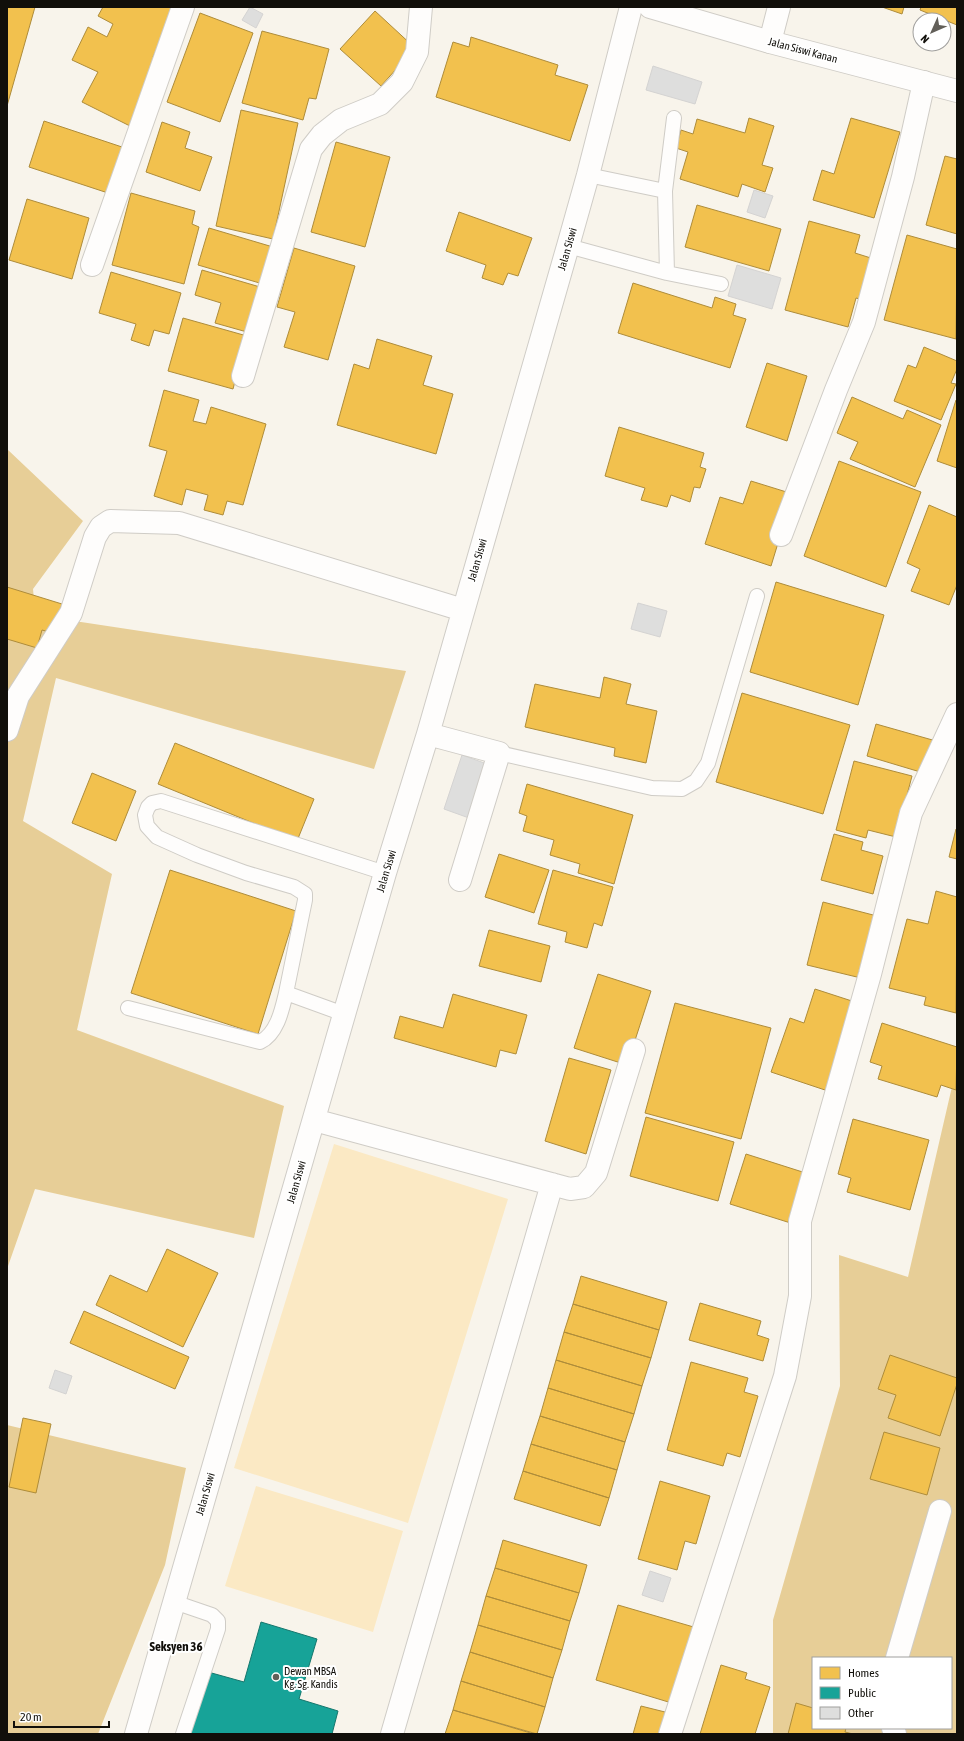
<svg xmlns="http://www.w3.org/2000/svg" width="964" height="1741" viewBox="0 0 964 1741" font-family="'Asap Condensed',sans-serif">
<style>
.green{fill:#fbe9c4}
.forest{fill:#e7ce97;fill-rule:evenodd}
.homes{fill:#f2c14e;stroke:#ae8c3a}
.public{fill:#17a398;stroke:#15776d}
.building{fill:#dededd;stroke:#d4d3d2}
.lines{fill:none;stroke-linecap:round;stroke-linejoin:round}
.service-casing{stroke:#cfccc6;stroke-width:16}
.minor-casing{stroke:#cfccc6;stroke-width:24}
.tertiary-casing{stroke:#cfccc6;stroke-width:24}
.service{stroke:#fefdfc;stroke-width:14}
.minor{stroke:#fefdfc;stroke-width:22}
.tertiary{stroke:#fefdfc;stroke-width:22}
.poi-dot{fill:#625f59;stroke:#fff;stroke-width:1.5}
.labels{text-anchor:middle;stroke-width:4;stroke-linejoin:round;paint-order:stroke}
.street-label{font-size:11px;fill:#110f0a;stroke:#fff}
.poi-label{font-size:11px;fill:#110f0a;stroke:#fff;text-anchor:start}
.quarter-label{font-size:13px;font-weight:bold;fill:#110f0a;stroke:#fff}
</style>
<rect width="100%" height="100%" fill="#f8f4eb"/>
<!-- green -->
<path class="green" d="M 334,1144 L 508,1199 L 408,1523 L 234,1468 Z
M 256,1486 L 403,1531 L 373,1632 L 225,1586 Z"/>
<!-- forest -->
<path class="forest" d="M 7,449 L 83,521 L 33,589 L 36,621 L 81,622 L 406,671 L 374,769 L 56,678 L 23,821 L 112,874 L 77,1030 L 284,1106 L 254,1238 L 35,1189 L 7,1269 Z
M 957,1065 L 957,1734 L 773,1734 L 773,1620 L 840,1386 L 839,1255 L 908,1277 ZM 813,1658 L 951,1658 L 951,1728 L 813,1728 Z
M 7,1425 L 186,1468 L 165,1565 L 98,1734 L 7,1734 Z"/>
<!-- homes -->
<path class="homes" d="M 7,7 L 35,7 L 7,106 Z
M 103,7 L 177,7 L 153,57 L 161,61 L 130,126 L 82,102 L 98,72 L 72,60 L 88,27 L 107,37 L 113,24 L 98,16 Z
M 882,7 L 904,7 L 902,14 Z
M 921,7 L 957,7 L 957,25 L 920,10 Z
M 375,11 L 415,48 L 381,86 L 340,49 Z
M 200,13 L 253,33 L 220,122 L 167,102 Z
M 262,31 L 329,49 L 316,99 L 309,98 L 303,120 L 242,103 Z
M 471,37 L 558,65 L 555,75 L 588,85 L 570,141 L 436,97 L 453,42 L 469,47 Z
M 241,110 L 298,123 L 273,239 L 216,226 Z
M 749,118 L 774,126 L 762,165 L 773,168 L 765,192 L 742,184 L 738,197 L 680,179 L 688,152 L 676,148 L 681,130 L 693,134 L 697,119 L 745,133 Z
M 851,118 L 900,132 L 874,218 L 813,200 L 822,170 L 834,174 Z
M 44,121 L 122,147 L 108,193 L 29,167 Z
M 162,122 L 190,132 L 185,148 L 212,157 L 200,191 L 146,172 Z
M 336,142 L 390,157 L 365,247 L 311,232 Z
M 945,156 L 957,159 L 957,234 L 926,225 Z
M 131,193 L 195,211 L 192,224 L 199,227 L 184,284 L 112,265 Z
M 27,199 L 89,218 L 72,279 L 9,260 Z
M 697,205 L 781,229 L 769,271 L 685,247 Z
M 459,212 L 532,238 L 518,276 L 508,273 L 503,285 L 482,278 L 486,265 L 446,251 Z
M 809,221 L 860,235 L 855,253 L 874,259 L 863,300 L 856,298 L 848,327 L 785,310 Z
M 209,228 L 273,247 L 263,284 L 198,265 Z
M 907,235 L 957,249 L 956,339 L 884,320 Z
M 294,248 L 355,266 L 328,360 L 284,347 L 295,312 L 277,307 Z
M 202,270 L 260,287 L 247,332 L 215,323 L 221,303 L 195,295 Z
M 111,272 L 181,293 L 169,334 L 154,330 L 149,346 L 131,340 L 136,324 L 99,313 Z
M 633,283 L 712,308 L 715,297 L 736,304 L 733,315 L 746,319 L 730,368 L 618,333 Z
M 183,318 L 247,336 L 233,389 L 168,371 Z
M 377,339 L 432,356 L 423,385 L 453,394 L 436,454 L 337,425 L 354,364 L 369,369 Z
M 924,347 L 957,361 L 957,369 L 951,383 L 956,384 L 941,420 L 894,401 L 908,365 L 916,368 Z
M 767,363 L 807,376 L 787,441 L 746,427 Z
M 164,390 L 199,400 L 193,421 L 206,424 L 211,407 L 266,424 L 243,505 L 227,501 L 223,515 L 204,510 L 208,495 L 186,489 L 182,505 L 154,496 L 167,451 L 149,446 Z
M 852,397 L 903,419 L 907,410 L 941,425 L 915,487 L 850,459 L 858,442 L 837,433 Z
M 956,400 L 957,401 L 957,468 L 937,461 Z
M 619,427 L 704,453 L 700,467 L 706,469 L 700,488 L 694,487 L 690,502 L 671,495 L 667,507 L 641,500 L 645,488 L 605,476 Z
M 839,461 L 921,492 L 886,587 L 804,556 Z
M 751,481 L 793,494 L 771,566 L 705,544 L 720,497 L 743,504 Z
M 929,505 L 957,517 L 957,585 L 949,605 L 911,591 L 920,569 L 907,563 Z
M 776,582 L 884,615 L 858,705 L 750,672 Z
M 7,587 L 62,604 L 53,633 L 42,630 L 37,648 L 7,639 Z
M 604,677 L 631,684 L 626,704 L 657,711 L 646,763 L 614,756 L 615,748 L 525,727 L 535,684 L 600,698 Z
M 742,693 L 850,725 L 823,814 L 716,782 Z
M 876,724 L 936,741 L 927,774 L 867,756 Z
M 175,743 L 314,799 L 297,841 L 158,784 Z
M 854,761 L 912,776 L 896,837 L 868,830 L 866,838 L 836,830 Z
M 92,773 L 136,791 L 116,841 L 72,823 Z
M 527,784 L 633,815 L 614,884 L 578,873 L 580,864 L 550,855 L 554,840 L 523,831 L 527,816 L 519,813 Z
M 956,829 L 957,830 L 957,859 L 949,857 Z
M 834,834 L 863,842 L 861,850 L 883,856 L 873,894 L 821,880 Z
M 499,854 L 549,870 L 534,913 L 485,897 Z
M 170,870 L 296,911 L 258,1034 L 131,993 Z
M 553,870 L 613,887 L 602,926 L 594,923 L 587,948 L 565,942 L 567,932 L 538,924 Z
M 936,891 L 957,897 L 956,1013 L 924,1005 L 926,997 L 889,988 L 907,919 L 928,924 Z
M 823,902 L 877,916 L 861,978 L 807,965 Z
M 489,930 L 550,946 L 541,982 L 479,966 Z
M 598,974 L 651,991 L 627,1065 L 574,1048 Z
M 815,989 L 858,1003 L 828,1091 L 771,1072 L 790,1018 L 804,1023 Z
M 453,994 L 527,1015 L 516,1054 L 500,1050 L 496,1067 L 394,1038 L 400,1016 L 443,1028 Z
M 675,1003 L 771,1028 L 741,1139 L 645,1113 Z
M 882,1023 L 957,1047 L 956,1090 L 941,1085 L 937,1097 L 878,1079 L 882,1066 L 870,1062 Z
M 569,1058 L 611,1070 L 586,1154 L 545,1141 Z
M 646,1117 L 734,1142 L 718,1201 L 630,1176 Z
M 853,1119 L 929,1140 L 910,1210 L 847,1192 L 851,1178 L 838,1174 Z
M 746,1154 L 812,1175 L 797,1225 L 730,1204 Z
M 167,1249 L 218,1273 L 183,1347 L 96,1305 L 110,1275 L 147,1292 Z
M 581,1276 L 667,1302 L 659,1330 L 573,1304 Z
M 700,1303 L 761,1321 L 757,1335 L 769,1339 L 763,1361 L 689,1340 Z
M 573,1304 L 659,1330 L 651,1358 L 564,1332 Z
M 84,1311 L 189,1357 L 175,1389 L 70,1343 Z
M 564,1332 L 651,1358 L 642,1386 L 556,1360 Z
M 890,1355 L 957,1378 L 957,1384 L 940,1436 L 888,1418 L 896,1395 L 878,1389 Z
M 556,1360 L 642,1386 L 634,1414 L 548,1388 Z
M 691,1362 L 748,1378 L 744,1392 L 758,1396 L 740,1457 L 727,1453 L 723,1466 L 667,1450 Z
M 548,1388 L 634,1414 L 625,1442 L 540,1416 Z
M 540,1416 L 625,1442 L 617,1470 L 531,1444 Z
M 23,1418 L 51,1424 L 36,1493 L 9,1487 Z
M 884,1432 L 940,1448 L 927,1495 L 870,1479 Z
M 531,1444 L 617,1470 L 609,1498 L 523,1471 Z
M 523,1471 L 609,1498 L 600,1526 L 514,1499 Z
M 660,1481 L 710,1496 L 696,1544 L 685,1541 L 677,1570 L 638,1559 Z
M 503,1540 L 587,1565 L 579,1593 L 495,1568 Z
M 495,1568 L 579,1593 L 570,1621 L 486,1596 Z
M 486,1596 L 570,1621 L 562,1650 L 478,1625 Z
M 618,1605 L 697,1628 L 675,1704 L 596,1680 Z
M 478,1625 L 562,1650 L 553,1678 L 470,1652 Z
M 470,1652 L 553,1678 L 545,1707 L 461,1681 Z
M 721,1665 L 747,1673 L 745,1679 L 770,1687 L 755,1734 L 700,1734 Z
M 461,1681 L 545,1707 L 537,1734 L 453,1710 Z
M 796,1703 L 813,1708 L 813,1728 L 846,1728 L 845,1732 L 853,1734 L 788,1734 Z
M 641,1706 L 669,1713 L 663,1734 L 633,1734 Z
M 453,1710 L 534,1734 L 445,1734 Z"/>
<!-- public -->
<path class="public" d="M 261,1622 L 317,1639 L 299,1699 L 338,1711 L 332,1734 L 190,1734 L 208,1672 L 244,1682 Z"/>
<!-- building -->
<path class="building" d="M 250,7 L 263,14 L 256,28 L 242,20 Z
M 653,66 L 702,82 L 695,104 L 646,90 Z
M 754,190 L 773,196 L 765,218 L 747,212 Z
M 737,265 L 781,278 L 772,309 L 728,296 Z
M 638,603 L 667,611 L 660,637 L 631,629 Z
M 462,755 L 487,764 L 469,818 L 444,809 Z
M 55,1370 L 72,1376 L 66,1394 L 49,1388 Z
M 650,1571 L 671,1578 L 663,1602 L 642,1595 Z"/>
<g class="lines">
<defs>
<path id="service" d="M 588,175 L 665,191 L 674,118
M 665,191 L 667,273
M 568,246 L 667,273 L 721,284
M 499,753 L 652,788 L 682,789 L 696,781 L 708,763 L 757,596
M 286,993 L 305,900 L 305,894 L 294,887 L 246,873 L 197,855 L 157,837 L 147,826 L 145,815 L 148,807 L 152,803 L 161,801 L 385,873
M 128,1008 L 260,1042 C 277,1034 282,1010 286,993 L 344,1014
M 174,1602 L 212,1615 L 218,1621 L 218,1629 L 183,1734"/>
<path id="minor" d="M 770,42 L 779,7
M 92,265 L 183,7
M 243,376 L 311,149 L 322,135 L 341,120 L 380,104 L 402,82 L 417,52 L 421,7
M 781,535 L 836,390 L 864,322 L 903,177 L 924,82
M 7,730 L 18,696 L 71,613 L 95,537 L 101,527 L 110,521 L 179,523 L 463,610
M 428,734 L 499,753 L 460,880
M 314,1120 L 570,1189 L 584,1187 L 596,1173 L 634,1050
M 897,1658 L 940,1511
M 893,1728 L 895,1734
M 136,1734 L 385,873 L 428,734 L 568,246 L 588,175 L 631,7
M 392,1734 L 552,1184
M 670,1734 L 785,1376 L 800,1296 L 800,1221 L 870,974 L 911,813 L 957,714"/>
<path id="tertiary" d="M 650,7 L 770,42 L 957,91"/>
</defs>
<!-- service casing -->
<use href="#service" class="service-casing"/>
<!-- minor casing -->
<use href="#minor" class="minor-casing"/>
<!-- tertiary casing -->
<use href="#tertiary" class="tertiary-casing"/>
<!-- service -->
<use href="#service" class="service"/>
<!-- minor -->
<use href="#minor" class="minor"/>
<!-- tertiary -->
<use href="#tertiary" class="tertiary"/>
</g>
<!-- markers -->
<circle class="poi-dot" cx="276" cy="1677" r="4"/>
<g class="labels">
<!-- street labels -->
<g class="street-label">
<text transform="translate(803 50) rotate(15)" y="4">Jalan Siswi Kanan</text>
<text transform="translate(567 249) rotate(-74)" y="4">Jalan Siswi</text>
<text transform="translate(477 560) rotate(-74)" y="4">Jalan Siswi</text>
<text transform="translate(386 871) rotate(-73)" y="4">Jalan Siswi</text>
<text transform="translate(296 1182) rotate(-74)" y="4">Jalan Siswi</text>
<text transform="translate(205 1494) rotate(-74)" y="4">Jalan Siswi</text>
</g>
<!-- poi labels -->
<g class="poi-label">
<text x="284" y="1675">Dewan MBSA<tspan x="284" dy="13">Kg. Sg. Kandis</tspan></text>
</g>
<!-- quarter labels -->
<g class="quarter-label">
<text x="176" y="1651">Seksyen 36</text>
</g>
</g>
<!-- border -->
<rect width="964" height="1741" fill="none" stroke="#110f0a" stroke-width="16"/>
<!-- legend -->
<rect x="812" y="1657" width="140" height="72" fill="#ffffff" stroke="#a09f9d"/>
<rect x="820" y="1667" width="20" height="12" fill="#f2c14e" stroke="#a09f9d"/>
<text x="848" y="1677" font-size="12" fill="#110f0a">Homes</text>
<rect x="820" y="1687" width="20" height="12" fill="#17a398" stroke="#a09f9d"/>
<text x="848" y="1697" font-size="12" fill="#110f0a">Public</text>
<rect x="820" y="1707" width="20" height="12" fill="#dededd" stroke="#a09f9d"/>
<text x="848" y="1717" font-size="12" fill="#110f0a">Other</text>
<!-- north arrow -->
<g transform="translate(932 32) rotate(225)"><circle r="19" fill="#ffffff" stroke="#a09f9d"/>
<path d="M0-3L7 15L0 10L-7 15Z" fill="#625f59"/>
<text y="-6" font-size="11" font-weight="bold" text-anchor="middle" fill="#110f0a">N</text>
</g>
<!-- scale -->
<path d="M14 1721v6h95v-6" fill="none" stroke="#110f0a" stroke-width="2"/>
<text x="20" y="1721" font-size="12" fill="#110f0a" stroke="#ffffff" stroke-width="3" paint-order="stroke">20 m</text>
</svg>
